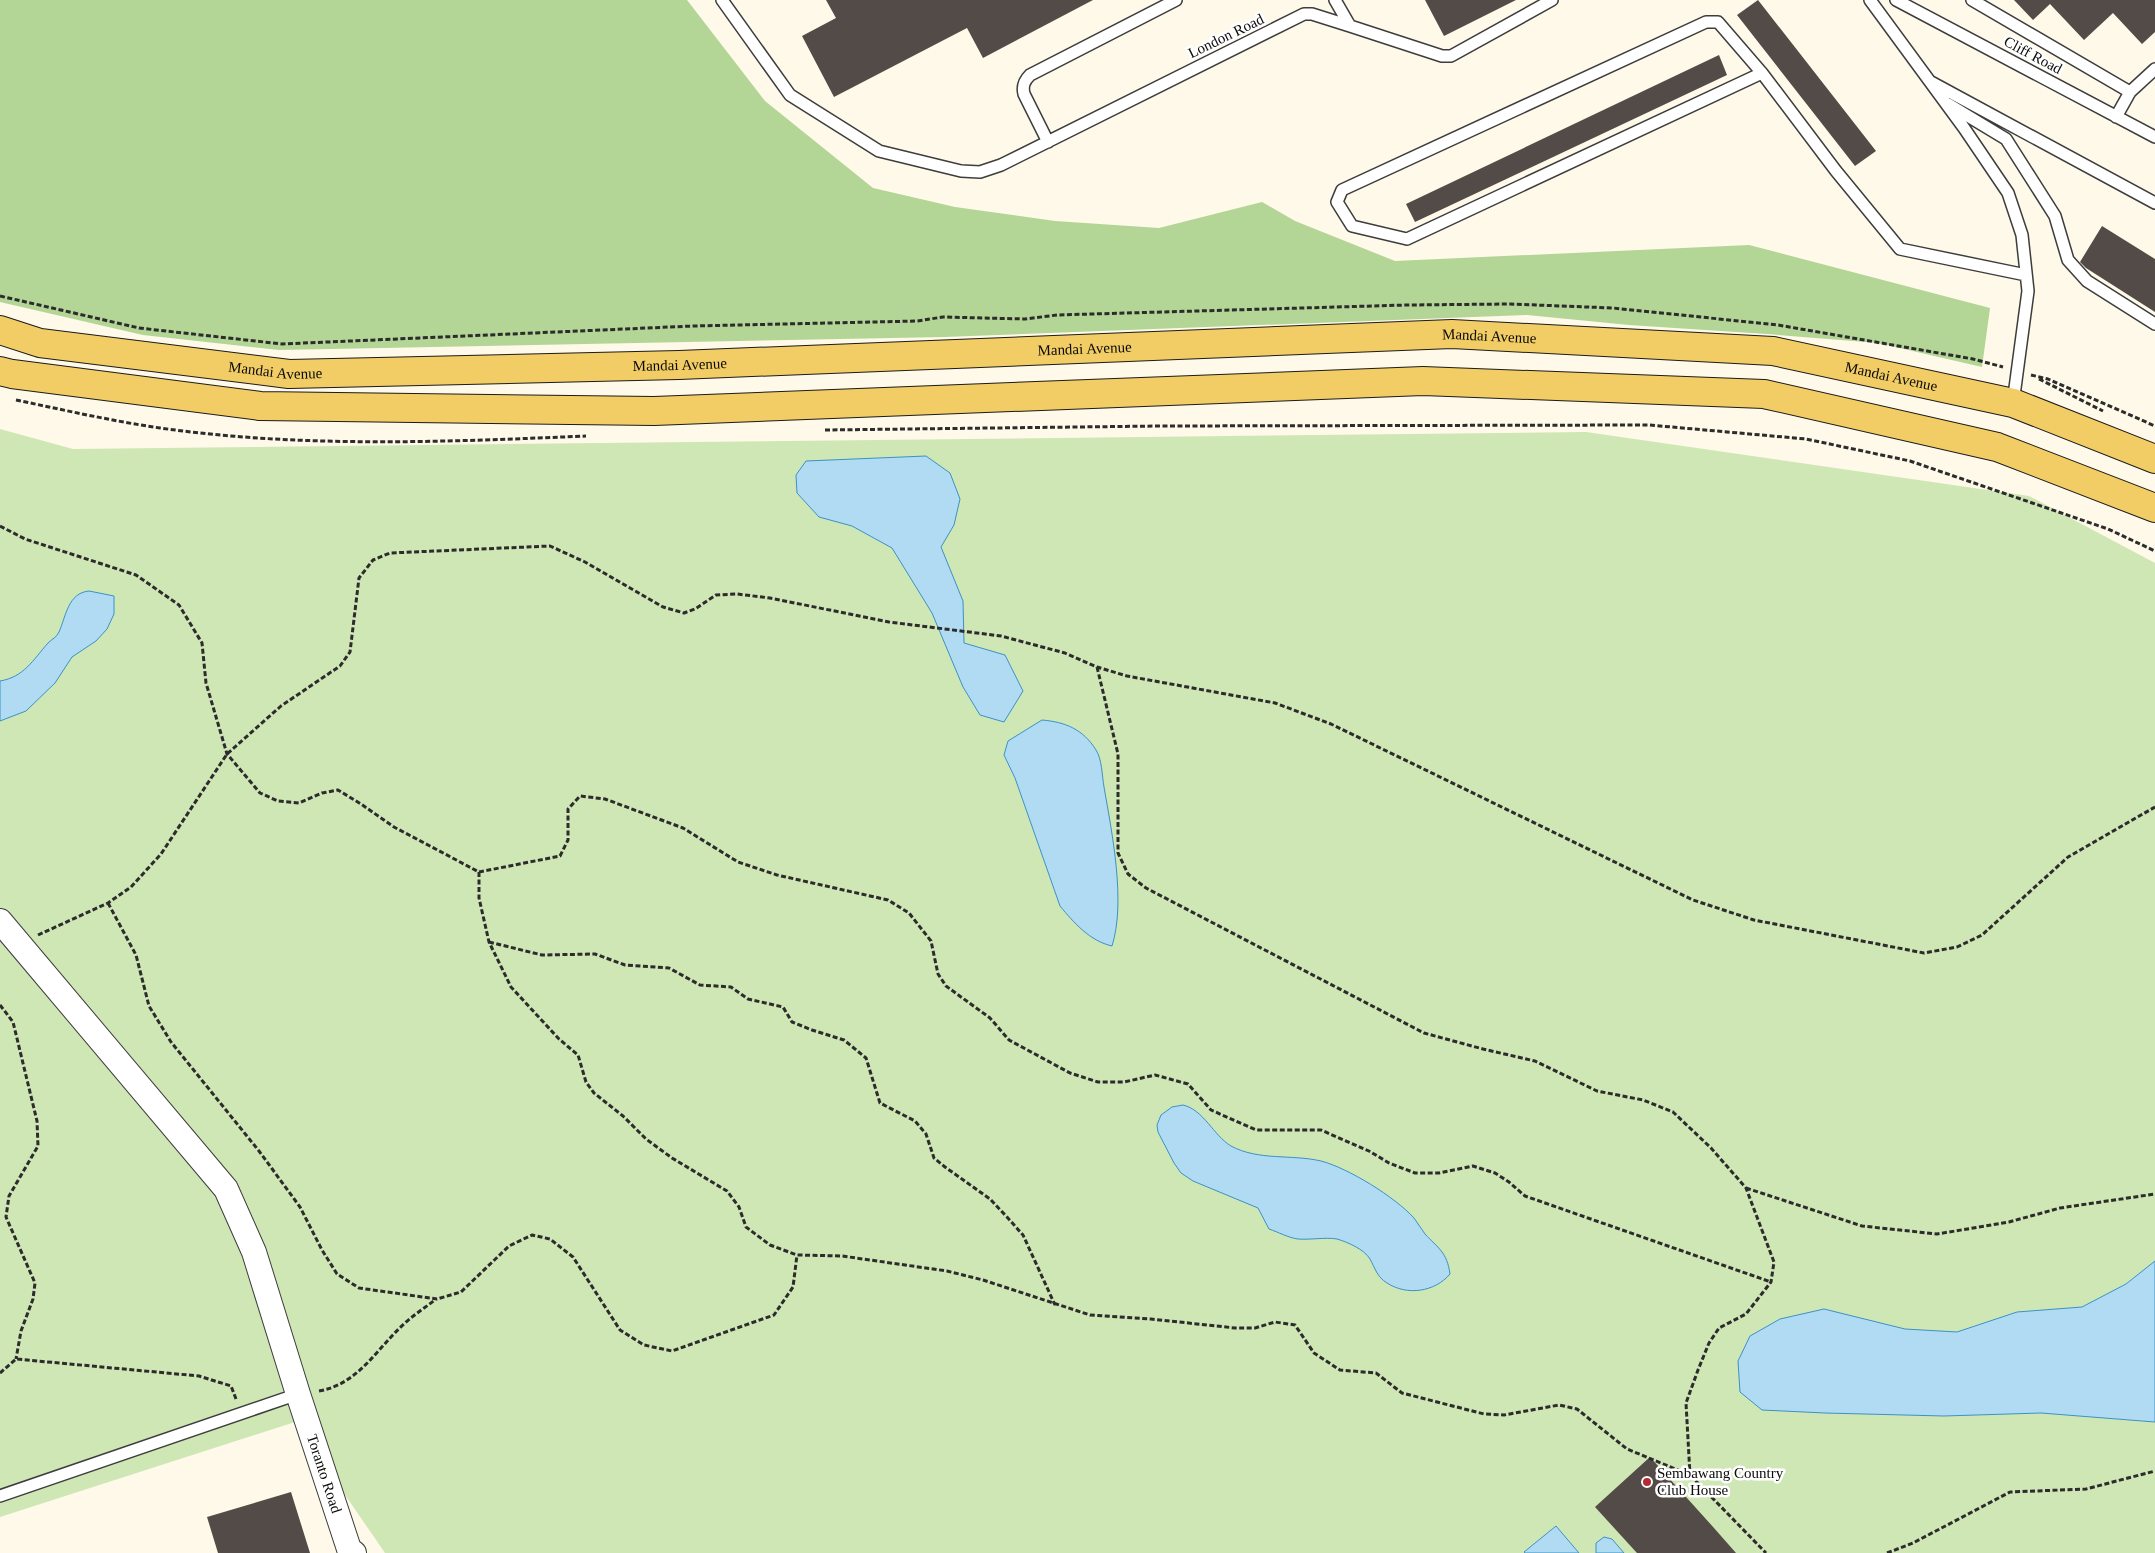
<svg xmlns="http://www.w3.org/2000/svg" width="2155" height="1553" viewBox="0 0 2155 1553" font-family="Georgia,serif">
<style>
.green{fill:#cfe6b5}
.forest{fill:#b3d595}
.water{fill:#b0dbf3;stroke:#3b92c6}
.building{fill:#524b47}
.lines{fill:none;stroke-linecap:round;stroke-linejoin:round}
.lane-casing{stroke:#3d3d3d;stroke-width:14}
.street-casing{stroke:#3d3d3d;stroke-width:26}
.primary-casing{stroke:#1b1b1b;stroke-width:30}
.path{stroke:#2c2c2c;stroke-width:3;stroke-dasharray:5 2.5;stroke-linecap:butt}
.lane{stroke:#fff;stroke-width:11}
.street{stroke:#fff;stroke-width:24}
.primary{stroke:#f2cc65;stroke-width:28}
.poi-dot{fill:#b22a34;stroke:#fff;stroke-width:2}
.labels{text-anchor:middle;stroke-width:5;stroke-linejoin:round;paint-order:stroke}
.street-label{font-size:15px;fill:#0a0a0a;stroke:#fff}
.poi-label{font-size:15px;fill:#0a0a0a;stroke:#fff;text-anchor:start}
</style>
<rect width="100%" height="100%" fill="#fef9e8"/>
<!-- green -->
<path class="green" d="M 0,429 L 73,449 L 1586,432 L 2029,496 L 2155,563 L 2155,1553 L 385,1553 L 295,1422 L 0,1517 Z"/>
<!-- forest -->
<path class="forest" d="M 0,0 L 687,0 L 765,101 L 873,188 L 955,207 L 1055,221 L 1159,228 L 1262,202 L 1295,221 L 1395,261 L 1749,245 L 1990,308 L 1982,367 L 1878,343 L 1767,334 L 1629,325 L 1527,315 L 944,337 L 279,350 L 143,335 L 0,302 Z"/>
<!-- water -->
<path class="water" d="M 926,456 L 950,473 L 960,499 L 954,525 L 941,547 L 963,601 L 964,643 L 1005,655 L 1023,691 L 1004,722 L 980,715 L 963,687 L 932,613 L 892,548 L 852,526 L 819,517 L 797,493 L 796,475 L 806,461 Z
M 89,591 L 114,596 L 114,614 L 107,629 L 96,641 L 72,657 L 55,683 L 26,711 L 0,721 L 0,681 C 24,677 33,660 48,643 C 52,639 57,637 59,632 C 66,616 68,593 89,591 Z
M 1042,720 C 1065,722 1083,729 1096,750 C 1102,759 1102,776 1104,787 C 1112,833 1126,902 1112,946 C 1090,941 1074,923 1060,906 L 1015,778 L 1004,755 L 1008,741 Z
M 1183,1105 C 1204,1110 1213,1135 1231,1146 C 1259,1161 1291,1154 1321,1161 C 1348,1168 1395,1197 1414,1218 C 1418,1223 1421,1229 1425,1234 C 1438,1248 1447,1252 1450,1274 C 1435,1292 1407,1296 1387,1283 C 1377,1277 1375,1268 1370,1259 C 1364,1249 1347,1242 1337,1239 C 1325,1237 1311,1240 1298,1239 C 1289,1238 1278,1232 1269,1229 L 1258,1208 L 1193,1181 L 1181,1173 L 1174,1163 L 1158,1132 L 1157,1125 L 1161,1115 L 1172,1107 Z
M 2155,1261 L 2155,1422 L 2041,1413 L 1944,1416 L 1825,1413 L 1762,1410 L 1740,1392 L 1738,1361 L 1750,1336 L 1780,1319 L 1824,1309 L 1905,1329 L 1957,1332 L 2017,1312 L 2082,1307 L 2126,1284 Z
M 1556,1526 L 1579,1553 L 1525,1553 L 1524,1552 Z
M 1604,1537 L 1612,1539 L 1624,1553 L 1596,1553 L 1596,1543 Z"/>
<!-- building -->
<path class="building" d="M 826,0 L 1093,0 L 983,58 L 967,28 L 834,97 L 802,36 L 836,18 Z
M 1425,0 L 1516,0 L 1444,36 Z
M 1758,0 L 1876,151 L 1855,166 L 1737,15 Z
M 2014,0 L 2155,0 L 2155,32 L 2142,44 L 2113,13 L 2084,40 L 2050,4 L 2033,20 Z
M 1719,55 L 1727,75 L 1415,222 L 1406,204 Z
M 2102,226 L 2155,259 L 2155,312 L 2086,268 L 2080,262 Z
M 1650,1457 L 1714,1528 L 1736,1553 L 1637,1553 L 1595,1507 Z
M 291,1492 L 310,1553 L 218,1553 L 207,1517 Z"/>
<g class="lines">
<defs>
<path id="lane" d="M 722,0 L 790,95 L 879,151 L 961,171 L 980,172 L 1001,165 L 1304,14 L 1312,14 L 1350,26 L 1442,56 L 1451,56 L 1552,0
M 1335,0 L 1350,26
M 1870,0 L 1964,128 L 2008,193 L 2022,235 L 2028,291 L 2013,403
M 1896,0 L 2155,137
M 1972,0 L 2130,92 L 2116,117
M 1762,73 L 1407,239 L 1352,226 L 1337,202 L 1342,190 L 1706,22 L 1718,22 L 1762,73 L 1836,171 L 1900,249 L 2026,275
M 1931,82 L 2155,203
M 2130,92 L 2155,69
M 1948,104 L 2006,139 L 2055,216 L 2068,260 L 2087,281 L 2155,324
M 1048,142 L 1024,94 C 1022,86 1024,81 1030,75 L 1176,0
M 0,1496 L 298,1394"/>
<g id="street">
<path id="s1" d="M 0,921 L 226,1189 L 254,1252 L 298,1394 L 349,1549 L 354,1553"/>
</g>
<g id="primary">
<path id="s2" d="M 0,330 L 40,343 L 289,374 L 679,365 L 1452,334 L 1773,351 L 2013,403 L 2155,459"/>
<path d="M 0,371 L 12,374 L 260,406 L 654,411 L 1423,381 L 1764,394 L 1997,447 L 2155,508"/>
</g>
</defs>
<!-- lane casing -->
<use href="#lane" class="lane-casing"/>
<!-- street casing -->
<use href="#street" class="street-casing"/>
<!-- primary casing -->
<use href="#primary" class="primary-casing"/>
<!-- path -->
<path class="path" d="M 0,296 L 139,328 L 282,344 L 693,326 L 917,321 L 943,317 L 1025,319 L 1057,315 L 1407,305 L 1510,304 L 1613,308 L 1778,325 L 1973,359 L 2003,367
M 2031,375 L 2048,379 L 2155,426
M 2039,379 L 2103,411
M 16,400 C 64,410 112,421 160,428 C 301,448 445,442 586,436
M 825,430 L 1160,426 L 1649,425 L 1806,439 L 1910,461 L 2108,529 L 2155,551
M 0,526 L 25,539 L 136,575 L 179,605 L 202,643 L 206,683 L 227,754 L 260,793 L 278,801 L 299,803 L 322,793 L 338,790 L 361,804 L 394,827 L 479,872 L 560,856 L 568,840 L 568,809 L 580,796 L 605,799 L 683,828 L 738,862 L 777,875 L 888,900 L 909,913 L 931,941 L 938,974 L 946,986 L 990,1018 L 1009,1040 L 1070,1073 L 1098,1082 L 1124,1082 L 1155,1075 L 1188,1084 L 1211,1110 L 1256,1130 L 1321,1130 L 1369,1151 L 1389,1163 L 1415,1173 L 1439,1173 L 1473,1166 L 1495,1173 L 1509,1182 L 1525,1196 L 1771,1282
M 1097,667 L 1118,754 L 1118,853 L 1128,874 L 1146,888 L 1424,1033 L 1483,1049 L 1535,1061 L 1597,1091 L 1643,1100 L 1673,1112 L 1711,1148 L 1746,1188 L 1774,1262 L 1771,1282 L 1746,1314 L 1719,1328 L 1709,1343 L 1698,1370 L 1686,1403 L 1690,1475
M 479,872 L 479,898 L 489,942 L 511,987 L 559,1039 L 578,1055 L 586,1082 L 594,1093 L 623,1116 L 646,1139 L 672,1158 L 727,1191 L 739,1207 L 746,1227 L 770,1245 L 797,1255 L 842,1256 L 947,1271 L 983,1280 L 1090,1315 L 1151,1319 L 1235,1328 L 1255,1328 L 1275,1322 L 1295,1325 L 1314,1353 L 1340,1370 L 1376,1373 L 1402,1393 L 1484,1414 L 1504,1415 L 1559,1405 L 1577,1409 L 1627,1449 L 1690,1475 L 1766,1553
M 108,903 L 136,955 L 149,1006 L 171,1042 L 259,1151 L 300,1207 L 322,1250 L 337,1274 L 359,1288 L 437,1299 L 461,1292 L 509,1246 L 532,1235 L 550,1239 L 573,1257 L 620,1330 L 644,1345 L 672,1351 L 774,1315 L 793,1287 L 797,1255
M 38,935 L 108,903 L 131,887 L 161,854 L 227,754 L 281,706 L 340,666 L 350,652 L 359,578 L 373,560 L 390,553 L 550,546 L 585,562 L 663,607 L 684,613 L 695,609 L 716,595 L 737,594 L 770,598 L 889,622 L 1001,636 L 1065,653 L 1097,667 L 1127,676 L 1275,703 L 1331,724 L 1693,900 L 1754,920 L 1924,953 L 1957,947 L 1982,935 L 2068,857 L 2155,807
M 489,942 L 542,955 L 595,954 L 625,965 L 669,968 L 700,985 L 731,987 L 748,999 L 783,1007 L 792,1022 L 812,1030 L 844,1040 L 866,1058 L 880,1103 L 915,1121 L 926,1134 L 934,1158 L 945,1167 L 990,1199 L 1007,1217 L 1023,1235 L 1055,1305
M 0,1005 L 13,1022 L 37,1121 L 38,1146 L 9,1196 L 6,1217 L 35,1283 L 33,1299 L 21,1331 L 16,1359
M 1746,1188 L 1862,1226 L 1937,1234 L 2009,1222 L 2060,1208 L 2155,1194
M 0,1373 L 16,1359 L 199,1376 L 231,1386 L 236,1399
M 319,1391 C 359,1384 377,1348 405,1323 C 415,1314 426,1307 436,1299
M 1887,1553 L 1913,1543 L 2010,1492 L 2086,1489 L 2155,1471"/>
<!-- lane -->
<use href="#lane" class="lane"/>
<!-- street -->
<use href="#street" class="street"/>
<!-- primary -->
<use href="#primary" class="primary"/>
</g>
<!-- markers -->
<circle class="poi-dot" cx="1647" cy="1482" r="5"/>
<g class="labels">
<!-- street labels -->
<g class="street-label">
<text transform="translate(1226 36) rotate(-26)" y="5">London Road</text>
<text transform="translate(2033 55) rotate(28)" y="5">Cliff Road</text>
<text dy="5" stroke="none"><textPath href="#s2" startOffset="1494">Mandai Avenue</textPath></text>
<text dy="5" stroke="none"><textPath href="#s2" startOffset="1089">Mandai Avenue</textPath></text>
<text dy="5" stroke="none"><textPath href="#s2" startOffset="684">Mandai Avenue</textPath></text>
<text dy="5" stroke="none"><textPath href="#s2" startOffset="279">Mandai Avenue</textPath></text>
<text dy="5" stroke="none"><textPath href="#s2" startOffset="1899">Mandai Avenue</textPath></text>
<text dy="5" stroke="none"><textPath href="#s1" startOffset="652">Toranto Road</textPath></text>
</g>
<!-- poi labels -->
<g class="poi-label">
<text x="1657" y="1478">Sembawang Country<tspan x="1657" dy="17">Club House</tspan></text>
</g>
</g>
</svg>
